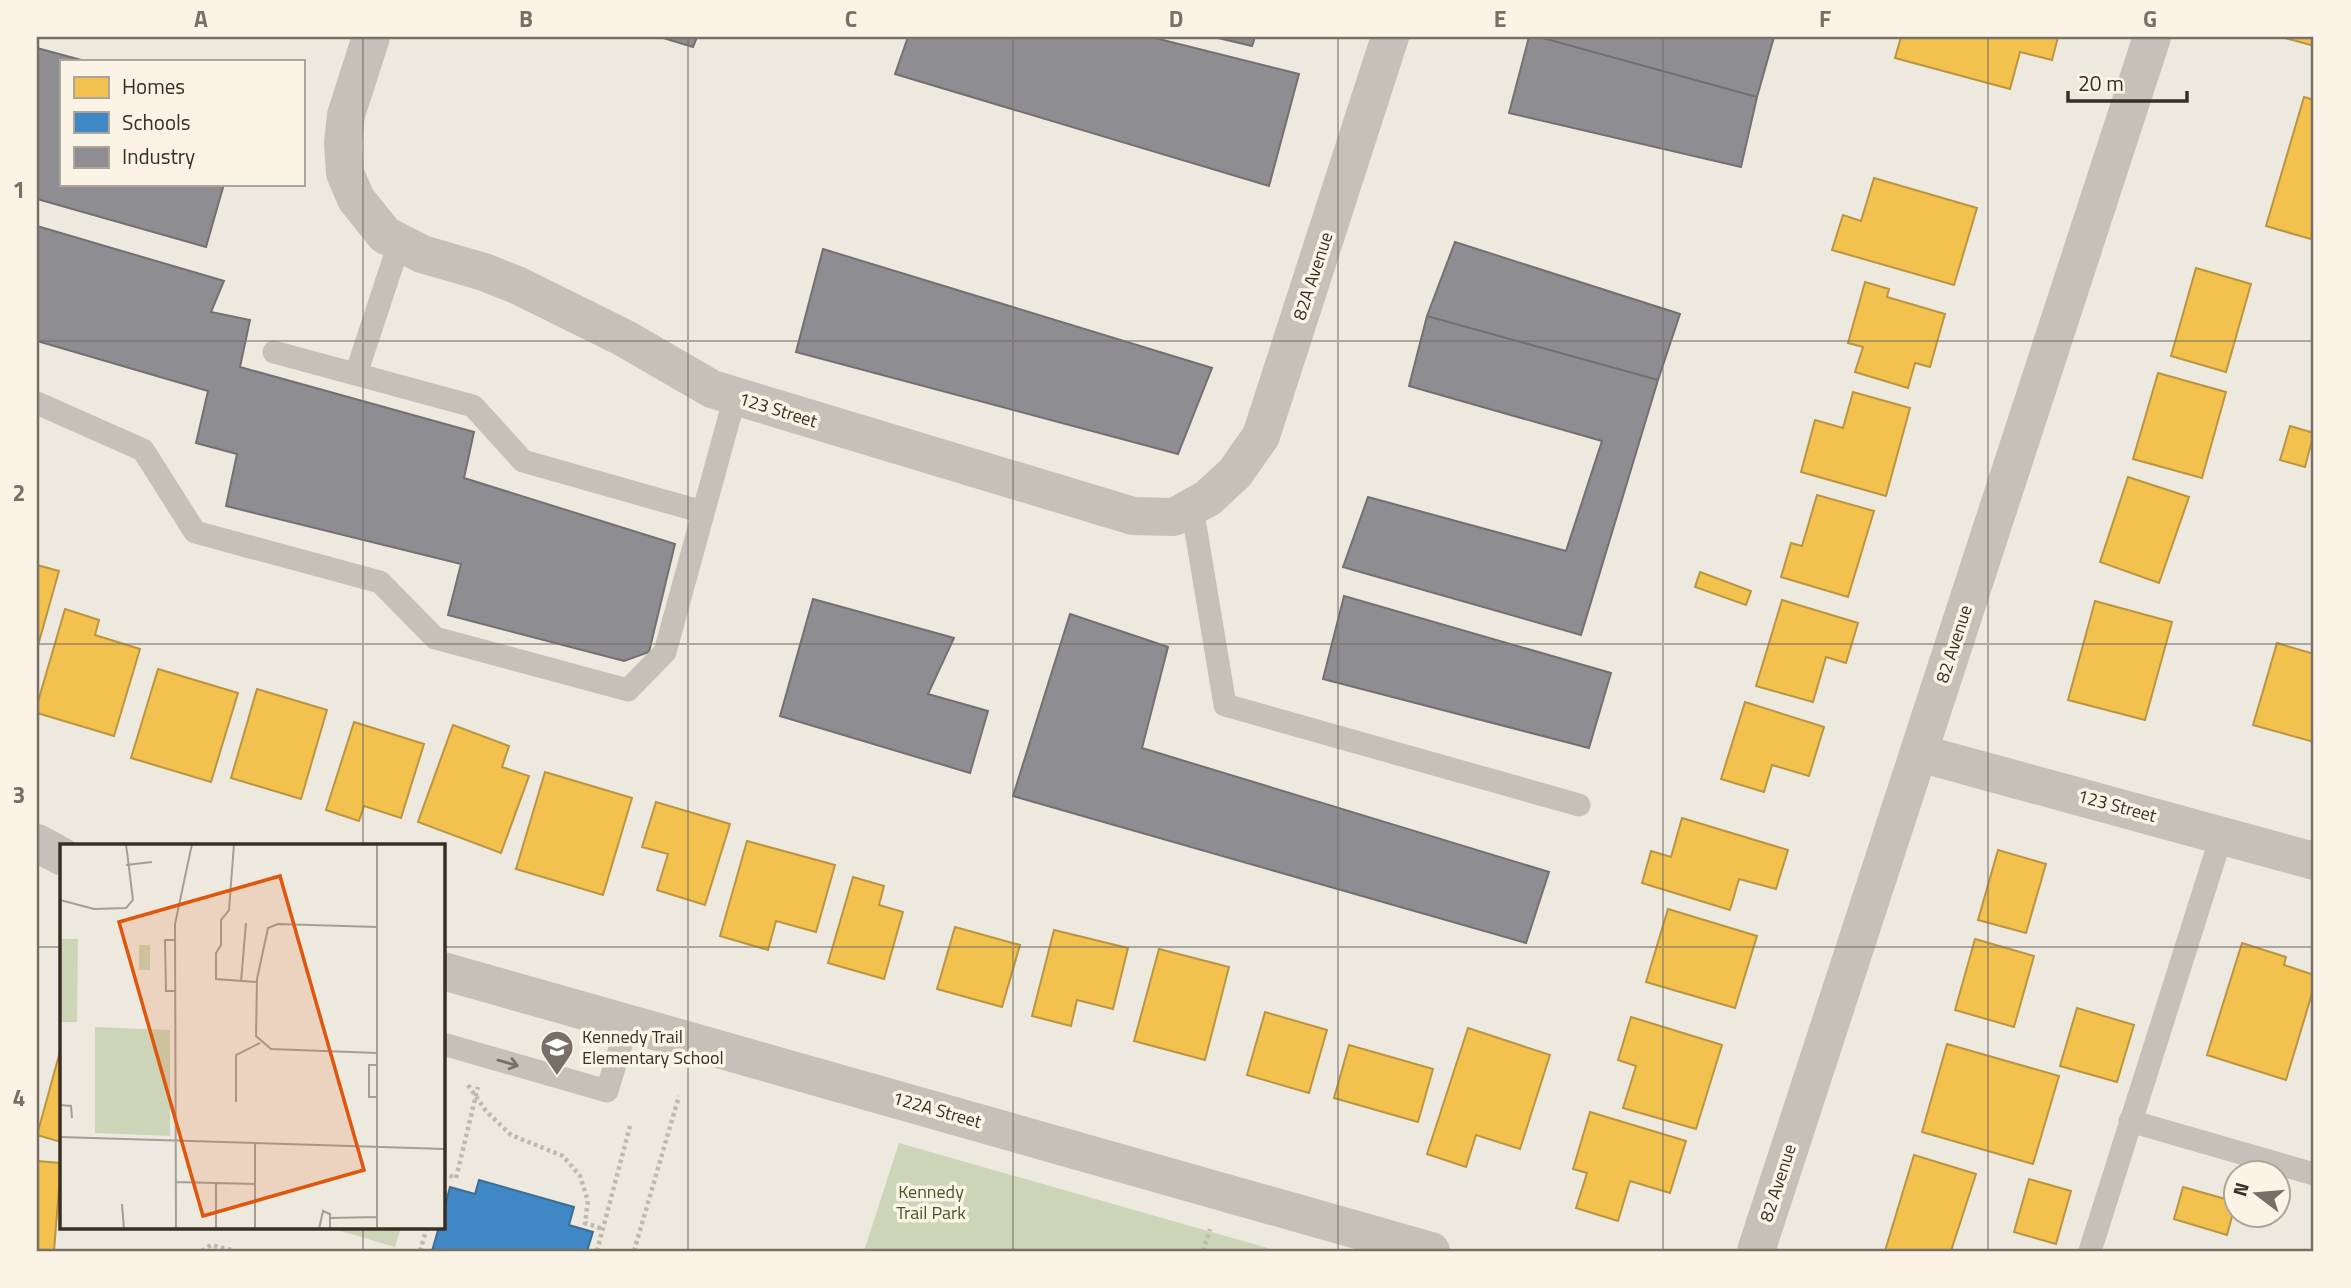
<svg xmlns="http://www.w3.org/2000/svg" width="2351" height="1288" viewBox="0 0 2351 1288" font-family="'Titillium Web',sans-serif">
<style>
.green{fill:#ccd5b8}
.homes{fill:#f2c14e;stroke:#ba9542;stroke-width:2}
.schools{fill:#3f88c5;stroke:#3d6d95;stroke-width:2}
.industry{fill:#8d8d92;stroke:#747072;stroke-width:2}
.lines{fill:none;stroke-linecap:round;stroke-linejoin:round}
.path{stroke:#bfb9b1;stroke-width:4.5;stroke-dasharray:3.5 3.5;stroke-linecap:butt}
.service{stroke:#c7c0b8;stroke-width:23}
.minor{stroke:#c7c0b8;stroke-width:38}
.tertiary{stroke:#c7c0b8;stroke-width:38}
.oneway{stroke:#787068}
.grid{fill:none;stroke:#786f67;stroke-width:2;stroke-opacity:0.55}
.labels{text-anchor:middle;stroke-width:7;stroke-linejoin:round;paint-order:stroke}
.street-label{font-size:18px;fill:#382e26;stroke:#fbf4e6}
.poi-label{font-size:18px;fill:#382e26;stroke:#fbf4e6;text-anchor:start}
.park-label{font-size:18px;fill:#425928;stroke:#fbf4e6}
.inset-road{fill:none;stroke:#a59e95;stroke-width:2}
.view{fill:#df570d;fill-opacity:0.15;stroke:#df570d;stroke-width:3.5}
.inset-edge{fill:none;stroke:#382e26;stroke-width:3.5}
.neatline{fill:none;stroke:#786f67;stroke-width:2.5}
.grid-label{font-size:23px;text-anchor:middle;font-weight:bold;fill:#786f67}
</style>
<rect width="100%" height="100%" fill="#eee9df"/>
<!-- green -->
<path class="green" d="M 899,1143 L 1278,1251 L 864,1251 Z
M 327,1227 L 401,1227 L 395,1247 Z"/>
<!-- homes -->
<path class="homes" d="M 1901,37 L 2058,37 L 2052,60 L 2020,52 L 2010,89 L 1895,58 Z
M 2282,37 L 2314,37 L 2314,46 Z
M 2304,97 L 2314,100 L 2314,240 L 2266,226 Z
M 1874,178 L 1977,208 L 1954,285 L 1832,250 L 1843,215 L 1861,221 Z
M 2196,268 L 2251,284 L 2226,372 L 2171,356 Z
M 1865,282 L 1889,289 L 1887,297 L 1945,314 L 1930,367 L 1915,363 L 1908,388 L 1855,372 L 1863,347 L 1848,343 Z
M 2158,373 L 2226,392 L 2202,478 L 2133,459 Z
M 1853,392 L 1910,408 L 1886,496 L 1801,472 L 1815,420 L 1843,428 Z
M 2290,426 L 2314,433 L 2305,467 L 2280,460 Z
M 2128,477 L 2189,497 L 2159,583 L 2100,562 Z
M 1817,495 L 1874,511 L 1848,597 L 1781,577 L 1791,543 L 1802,546 Z
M 37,565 L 59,571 L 37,649 Z
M 1700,572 L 1751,591 L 1746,605 L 1695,587 Z
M 1782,600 L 1858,623 L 1846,663 L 1826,657 L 1813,702 L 1756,686 Z
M 2095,601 L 2172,622 L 2145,720 L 2068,700 Z
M 65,609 L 99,620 L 95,635 L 140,649 L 114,736 L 37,713 L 37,705 Z
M 2277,643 L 2314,654 L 2314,742 L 2253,725 Z
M 158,669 L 238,693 L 211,782 L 131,758 Z
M 257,689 L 327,710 L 301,799 L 231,778 Z
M 1745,702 L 1824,727 L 1809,776 L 1772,765 L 1764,792 L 1721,779 Z
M 354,722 L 424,744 L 401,818 L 364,806 L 359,821 L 326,810 Z
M 453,725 L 509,746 L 502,767 L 529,776 L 501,853 L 418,822 Z
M 545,772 L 632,798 L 603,895 L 516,869 Z
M 656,802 L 730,824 L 705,905 L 657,890 L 668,854 L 642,847 Z
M 1682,818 L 1788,850 L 1776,889 L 1739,879 L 1730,910 L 1642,883 L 1651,851 L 1671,857 Z
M 747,841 L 835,865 L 816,932 L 776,921 L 768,950 L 720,936 Z
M 1998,850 L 2046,864 L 2026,933 L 1978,920 Z
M 853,877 L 884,886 L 879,905 L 903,912 L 884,979 L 828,963 Z
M 1668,909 L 1757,936 L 1735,1008 L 1646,982 Z
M 955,927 L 1020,945 L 1002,1007 L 937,989 Z
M 1054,930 L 1128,948 L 1113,1009 L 1077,1000 L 1071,1026 L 1032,1016 Z
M 1975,939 L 2034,956 L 2014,1027 L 1955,1010 Z
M 2242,943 L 2286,957 L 2284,965 L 2314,975 L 2314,987 L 2286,1080 L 2207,1055 Z
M 1159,949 L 1229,967 L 1205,1060 L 1134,1041 Z
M 2077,1008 L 2134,1025 L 2117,1082 L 2060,1066 Z
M 1265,1012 L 1327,1030 L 1309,1093 L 1247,1075 Z
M 1631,1017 L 1722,1045 L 1696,1129 L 1623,1108 L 1636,1066 L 1618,1060 Z
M 1468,1028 L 1550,1055 L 1520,1149 L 1476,1135 L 1466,1167 L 1427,1154 Z
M 1947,1044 L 2059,1076 L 2033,1164 L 1922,1132 Z
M 1349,1045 L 1433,1069 L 1418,1122 L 1334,1098 Z
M 61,1048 L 61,1142 L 37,1135 Z
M 1590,1112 L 1686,1141 L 1670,1193 L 1630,1181 L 1618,1221 L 1576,1208 L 1587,1173 L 1573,1169 Z
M 1914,1155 L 1976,1174 L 1951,1251 L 1885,1251 Z
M 37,1161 L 61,1163 L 54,1251 L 37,1251 Z
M 2029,1179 L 2071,1191 L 2056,1244 L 2014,1232 Z
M 2183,1187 L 2236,1202 L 2227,1235 L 2174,1219 Z"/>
<!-- schools -->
<path class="schools" d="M 479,1180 L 574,1207 L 569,1225 L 593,1232 L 587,1251 L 432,1251 L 439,1227 L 443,1227 L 443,1213 L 450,1187 L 475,1194 Z"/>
<!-- industry -->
<path class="industry" d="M 660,37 L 697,37 L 693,47 Z
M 908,37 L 1151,37 L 1299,74 L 1269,186 L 895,74 Z
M 1214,37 L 1255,37 L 1252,46 Z
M 1529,37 L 1539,37 L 1757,97 L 1741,167 L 1509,113 Z
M 1539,37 L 1774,37 L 1757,97 Z
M 37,48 L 85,61 L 61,61 L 61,184 L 224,184 L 206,247 L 37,199 Z
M 37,226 L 224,281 L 211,312 L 250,320 L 240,367 L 474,432 L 464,478 L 675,544 L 649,652 L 624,661 L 448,615 L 461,564 L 226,506 L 237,454 L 196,443 L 208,391 L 37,341 Z
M 1455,242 L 1680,314 L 1658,380 L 1427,316 Z
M 823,249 L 1212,368 L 1178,454 L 796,352 Z
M 1427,316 L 1658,380 L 1581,635 L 1343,567 L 1368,497 L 1566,551 L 1602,441 L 1409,386 Z
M 1344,596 L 1611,673 L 1589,748 L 1323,679 Z
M 813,599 L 954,638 L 928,694 L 988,711 L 970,773 L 780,716 Z
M 1070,614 L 1168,647 L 1142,748 L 1549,872 L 1526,943 L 1013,796 Z"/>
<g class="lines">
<!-- path -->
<path class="path" d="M 468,1085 L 486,1111 L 511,1135 L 563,1156 L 580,1176 L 588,1201 L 585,1223 L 603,1229
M 443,1173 L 456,1178 L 478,1087
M 202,1251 L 211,1245 L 235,1251
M 420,1251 L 427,1227
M 597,1251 L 630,1126
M 634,1251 L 679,1096
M 1203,1251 L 1210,1229"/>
<!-- service -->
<path class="service" d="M 274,352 L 473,406 L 523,461 L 703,512
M 356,374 L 399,244
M 37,403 L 143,450 L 195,532 L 380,582 L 435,638 L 628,690 L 665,652 L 735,397
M 1192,507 L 1225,705 L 1579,805
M 443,1044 L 607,1091 L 628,1022
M 2130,1121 L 2314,1174
M 2090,1251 L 2222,834"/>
<!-- minor -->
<path class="minor" d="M 371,37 L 346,115 L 343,143 L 345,173 L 356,199 L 385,235 L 422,254 L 484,272 L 519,286 L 624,338 L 712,389 L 1133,516 L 1174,517 L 1208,498 L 1235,473 L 1261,436 L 1390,37
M 1919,753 L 2314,861
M 37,843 L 61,856
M 443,971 L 1431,1251"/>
<!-- tertiary -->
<path class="tertiary" d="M 1756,1251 L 2152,37"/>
</g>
<!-- one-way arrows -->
<defs><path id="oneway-shaft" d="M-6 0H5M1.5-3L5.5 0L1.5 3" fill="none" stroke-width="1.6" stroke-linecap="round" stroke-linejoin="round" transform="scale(1.75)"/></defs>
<use class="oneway" href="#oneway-shaft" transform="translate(508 1063) rotate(16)"/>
<!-- grid -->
<path class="grid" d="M 363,37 L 363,845M 688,37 L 688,1251M 1013,37 L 1013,1251M 1338,37 L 1338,1251M 1663,37 L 1663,1251M 1988,37 L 1988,1251M 37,341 L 2314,341M 37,644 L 2314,644M 37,947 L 61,947M 443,947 L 2314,947M 363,1227 L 363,1251"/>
<!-- icons -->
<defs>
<symbol id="school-pin" viewBox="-11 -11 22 30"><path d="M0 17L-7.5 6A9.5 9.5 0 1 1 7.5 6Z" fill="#786f67" stroke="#fbf4e6"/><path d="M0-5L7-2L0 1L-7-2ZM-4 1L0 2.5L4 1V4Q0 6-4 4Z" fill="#fff"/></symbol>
</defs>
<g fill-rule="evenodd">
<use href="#school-pin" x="538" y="1028" width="38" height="52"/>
</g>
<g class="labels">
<!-- street labels -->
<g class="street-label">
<text transform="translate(1313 276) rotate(-72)" y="6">82A Avenue</text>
<text transform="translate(778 410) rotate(17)" y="6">123 Street</text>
<text transform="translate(1954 644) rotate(-72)" y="6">82 Avenue</text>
<text transform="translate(2117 806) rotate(15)" y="6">123 Street</text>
<text transform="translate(937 1110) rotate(16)" y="6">122A Street</text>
<text transform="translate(1778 1183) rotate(-72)" y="6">82 Avenue</text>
</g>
<!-- poi labels -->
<g class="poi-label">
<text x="582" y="1043">Kennedy Trail<tspan x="582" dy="21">Elementary School</tspan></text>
</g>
<!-- park labels -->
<g class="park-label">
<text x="931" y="1198">Kennedy<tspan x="931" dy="21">Trail Park</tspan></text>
</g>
</g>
<!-- overview -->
<g transform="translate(60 844)">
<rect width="385" height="385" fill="#eee9df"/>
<path d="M 0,95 L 18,95 L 17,178 L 0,178 ZM 79,101 L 90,101 L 90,126 L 79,126 ZM 35,183 L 110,186 L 110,292 L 35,289 Z" fill="#ccd5b8"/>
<path class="inset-road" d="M 174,0 L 169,66 L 161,76 L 161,101 L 156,109 L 156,135 L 197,138M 317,0 L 317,385M 66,21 L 92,18M 0,56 L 34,65 L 66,64 L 73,56 L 66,0M 114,96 L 105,96 L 106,147 L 115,147M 181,138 L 186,79M 317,209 L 211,205 L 196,192 L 197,135 L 208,84 L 218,80 L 317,83M 317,221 L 309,221 L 309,253 L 317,253M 176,258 L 176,211 L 200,199M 0,261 L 11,262 L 12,274M 0,293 L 385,305M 195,299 L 195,385M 116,338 L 196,340M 62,360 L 64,385M 270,374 L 317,373M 116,385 L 115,80 L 132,0M 156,385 L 156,339M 259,385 L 263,367 L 270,370 L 270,385"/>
<path class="view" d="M 220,32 L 304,326 L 143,372 L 59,78 Z"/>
<rect width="385" height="385" class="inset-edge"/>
</g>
<!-- border -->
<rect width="2351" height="1288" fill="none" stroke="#fbf4e6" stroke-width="77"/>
<!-- legend -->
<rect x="60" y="60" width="245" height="126" fill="#fbf4e6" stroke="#ada599" stroke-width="2"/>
<rect x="74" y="77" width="35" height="21" fill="#f2c14e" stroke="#ada599" stroke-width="2"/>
<text x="122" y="94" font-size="21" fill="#382e26">Homes</text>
<rect x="74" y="112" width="35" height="21" fill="#3f88c5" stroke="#ada599" stroke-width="2"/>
<text x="122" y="130" font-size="21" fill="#382e26">Schools</text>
<rect x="74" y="147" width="35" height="21" fill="#8d8d92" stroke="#ada599" stroke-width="2"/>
<text x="122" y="164" font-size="21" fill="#382e26">Industry</text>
<!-- north arrow -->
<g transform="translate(2257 1194) rotate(286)"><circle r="33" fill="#fbf4e6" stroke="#ada599" stroke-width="2"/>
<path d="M0-5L12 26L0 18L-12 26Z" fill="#786f67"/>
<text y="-10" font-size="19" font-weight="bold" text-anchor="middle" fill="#382e26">N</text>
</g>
<!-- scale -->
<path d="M2068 91v10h119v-10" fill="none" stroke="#382e26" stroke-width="3.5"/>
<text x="2078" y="91" font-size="21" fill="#382e26" stroke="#fbf4e6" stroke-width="5" paint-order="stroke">20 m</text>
<rect x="38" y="38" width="2274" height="1212" class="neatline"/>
<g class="grid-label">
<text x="201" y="27">A</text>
<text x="526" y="27">B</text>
<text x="851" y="27">C</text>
<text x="1176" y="27">D</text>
<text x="1500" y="27">E</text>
<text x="1825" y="27">F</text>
<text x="2150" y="27">G</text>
<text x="19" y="198">1</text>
<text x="19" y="501">2</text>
<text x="19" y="803">3</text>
<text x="19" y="1106">4</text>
</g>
</svg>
